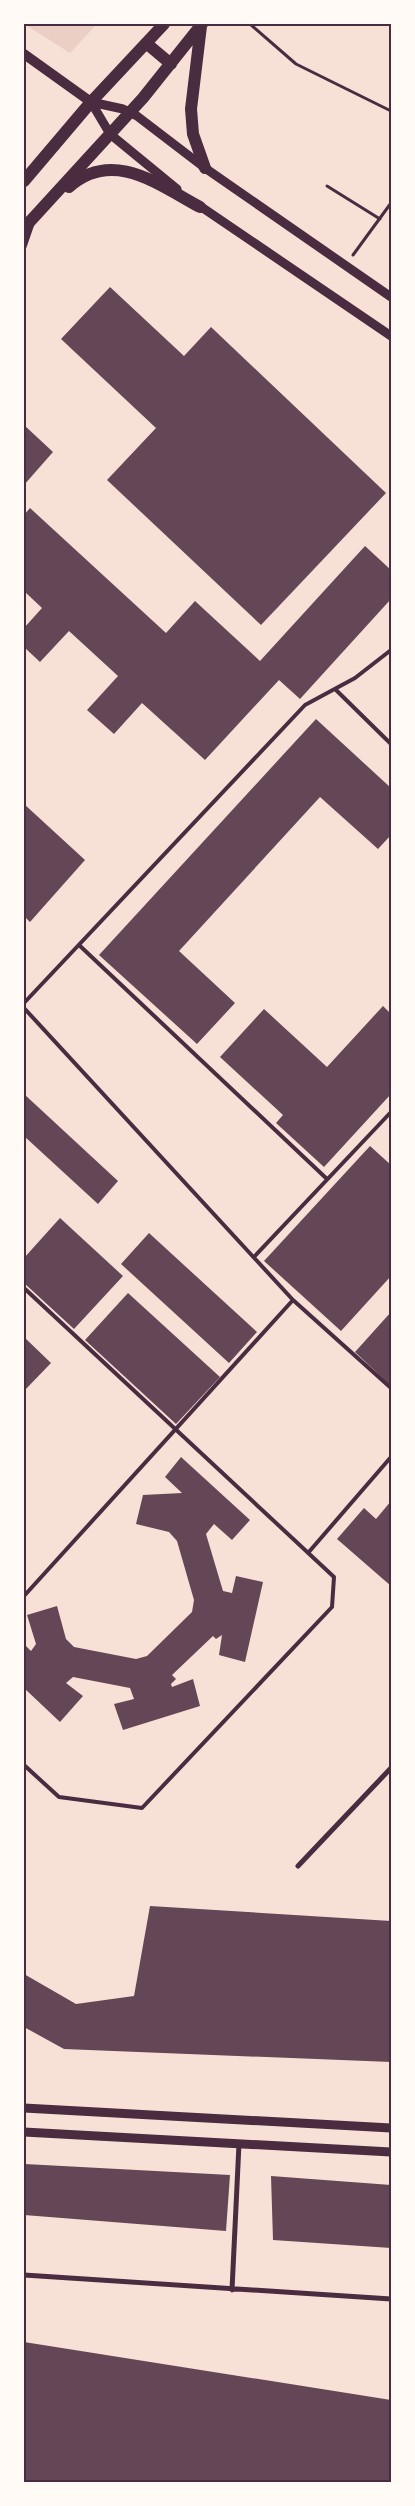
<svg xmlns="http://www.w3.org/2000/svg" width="415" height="2506" viewBox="0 0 415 2506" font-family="'Noto Serif',serif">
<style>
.green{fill:#ebcfc5}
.building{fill:#644757}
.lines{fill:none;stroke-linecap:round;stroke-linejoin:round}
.path{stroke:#4a2c40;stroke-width:3}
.service{stroke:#4a2c40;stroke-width:4}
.minor{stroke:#4a2c40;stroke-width:5}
.tertiary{stroke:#4a2c40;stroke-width:9}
.secondary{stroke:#4a2c40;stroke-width:10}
.primary{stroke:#4a2c40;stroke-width:12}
.neatline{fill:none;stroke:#4a2c40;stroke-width:2}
</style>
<rect width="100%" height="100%" fill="#f7e1d7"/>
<!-- green -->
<path class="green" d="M 24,24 L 97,24 L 70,53 Z"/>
<!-- building -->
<path class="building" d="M 110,287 L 184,356 L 211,327 L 386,493 L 261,625 L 107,480 L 156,428 L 61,339 Z
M 24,425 L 53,452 L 24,485 Z
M 30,508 L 166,633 L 195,601 L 260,661 L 365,546 L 391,570 L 391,599 L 300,699 L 279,680 L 205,760 L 142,703 L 114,734 L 87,710 L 118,676 L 69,631 L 40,662 L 24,647 L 24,628 L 42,608 L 24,591 L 24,515 Z
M 316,719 L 391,788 L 391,835 L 378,849 L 320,797 L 179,951 L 235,1003 L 197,1044 L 99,955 Z
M 24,804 L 85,860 L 30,922 L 24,916 Z
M 383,1006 L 391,1014 L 391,1094 L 324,1167 L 276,1123 L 283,1115 L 220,1057 L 264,1009 L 327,1067 Z
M 24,1094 L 118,1181 L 98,1204 L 24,1136 Z
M 370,1146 L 391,1165 L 391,1276 L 341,1331 L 264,1261 Z
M 60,1218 L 123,1276 L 74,1329 L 24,1283 L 24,1258 Z
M 149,1233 L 257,1332 L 229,1363 L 121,1264 Z
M 128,1293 L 220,1377 L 176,1424 L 85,1340 Z
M 391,1312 L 391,1386 L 355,1352 Z
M 24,1337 L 51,1363 L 24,1391 Z
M 181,1457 L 250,1520 L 232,1540 L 214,1524 L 206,1534 L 223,1591 L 232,1593 L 236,1576 L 263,1582 L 245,1662 L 219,1655 L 222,1635 L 216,1639 L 213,1636 L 172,1675 L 176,1679 L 171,1684 L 172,1687 L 193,1679 L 200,1706 L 123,1730 L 114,1704 L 134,1699 L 130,1688 L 73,1677 L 66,1683 L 83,1696 L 60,1722 L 24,1688 L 24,1644 L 31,1651 L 36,1644 L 27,1615 L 57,1606 L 66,1639 L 74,1647 L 136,1659 L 147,1656 L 192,1612 L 194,1600 L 177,1541 L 169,1532 L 136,1524 L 143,1495 L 182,1493 L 165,1477 Z
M 391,1501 L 391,1586 L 337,1539 L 364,1508 L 376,1519 Z
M 150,1906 L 391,1921 L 391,2062 L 64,2049 L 24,2027 L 24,1974 L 76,2004 L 134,1996 Z
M 25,2164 L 230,2175 L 226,2231 L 24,2215 Z
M 271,2176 L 391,2185 L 391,2248 L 273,2240 Z
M 24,2342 L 391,2400 L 391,2482 L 24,2482 Z"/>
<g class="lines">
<!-- path -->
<path class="path" d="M 250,24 L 296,64 L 391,111
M 327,186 L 380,219
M 353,255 L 391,203"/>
<!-- service -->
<path class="service" d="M 335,689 L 391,744
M 79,945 L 327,1179
M 24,1003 L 305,705 L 355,678 L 391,650
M 24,1008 L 293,1300 L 391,1388
M 254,1257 L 391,1112
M 24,1288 L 334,1577 L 332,1607 L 142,1808 L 59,1797 L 24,1765
M 308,1553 L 391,1457
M 24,1596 L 293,1300"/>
<!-- minor -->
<path class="minor" d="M 24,247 L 32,224
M 298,1866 L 391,1768
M 24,2275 L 391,2299
M 232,2290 L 239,2144"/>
<!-- tertiary -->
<path class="tertiary" d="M 91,102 L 110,134 L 177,189
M 91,102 L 123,109 L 137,116 L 205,168 L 391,297
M 197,204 L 391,336
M 24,2108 L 391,2128
M 24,2132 L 391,2152"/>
<!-- secondary -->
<path class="secondary" d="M 24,54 L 91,102"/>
<!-- primary -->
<path class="primary" d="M 201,26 L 191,109 L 193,134 L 205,168
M 146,43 L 171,64
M 24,181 L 91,102 L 164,24
M 69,187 C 113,148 159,185 200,207
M 24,228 L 143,98 L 202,24"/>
</g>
<!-- border -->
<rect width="415" height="2506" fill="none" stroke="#fffaf5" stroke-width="50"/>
<rect x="25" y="25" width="365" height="2456" class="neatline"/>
</svg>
